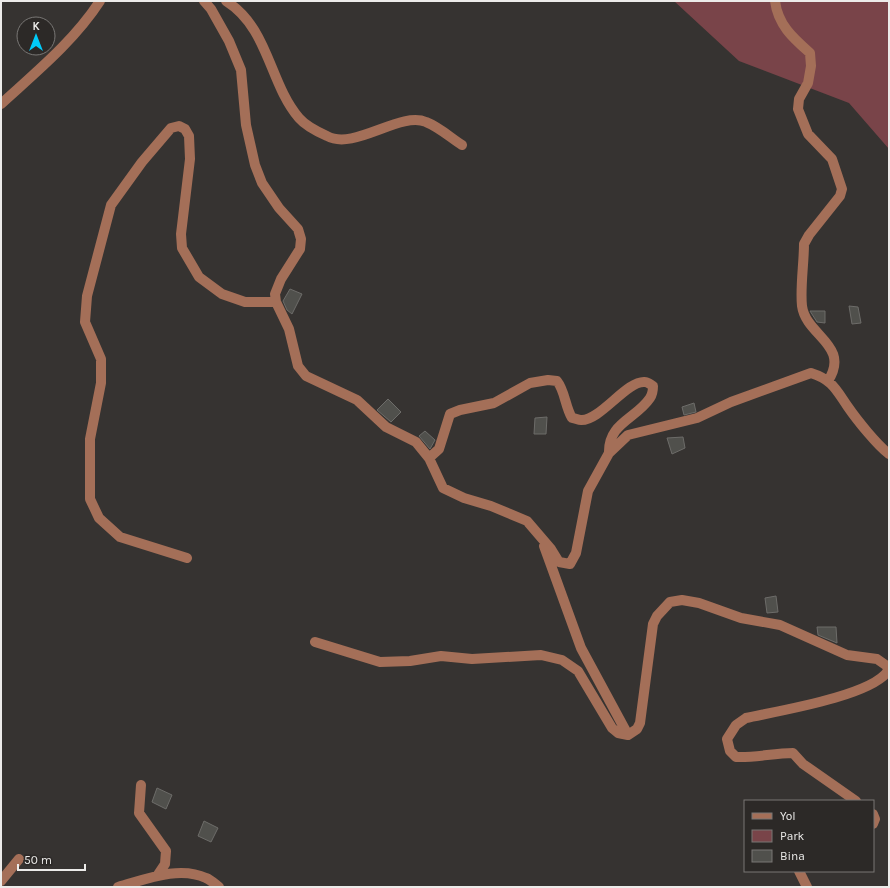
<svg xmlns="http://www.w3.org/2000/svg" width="890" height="888" viewBox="0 0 890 888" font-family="Karla,sans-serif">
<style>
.green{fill:#794449}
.building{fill:#50504c;stroke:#6d6c69}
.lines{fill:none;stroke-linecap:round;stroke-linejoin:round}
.minor{stroke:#a46f58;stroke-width:10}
</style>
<rect width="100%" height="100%" fill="#363331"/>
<!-- green -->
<path class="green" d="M 674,1 L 889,1 L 889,149 L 849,103 L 739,61 Z"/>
<!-- building -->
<path class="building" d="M 290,289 L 302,294 L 292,314 L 287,310 L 283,301 Z
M 849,306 L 858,307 L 861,323 L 852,324 Z
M 810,311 L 825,311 L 825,323 L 817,322 Z
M 388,399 L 401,412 L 391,422 L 377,410 Z
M 694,403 L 696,412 L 684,415 L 682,407 Z
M 547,417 L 546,434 L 534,434 L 535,418 Z
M 425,431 L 435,440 L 430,449 L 419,436 Z
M 683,437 L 685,448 L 672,454 L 667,438 Z
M 776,596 L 778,612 L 767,613 L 765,598 Z
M 817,627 L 836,627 L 837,643 L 818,635 Z
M 157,788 L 172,795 L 166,809 L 152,802 Z
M 204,821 L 218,828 L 211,842 L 198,836 Z"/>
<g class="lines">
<!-- minor -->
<path class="minor" d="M 204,1 L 211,9 L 229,41 L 241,70 L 246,125 L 255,165 L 262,183 L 279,208 L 298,229 L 301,239 L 300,249 L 281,279 L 275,294 L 276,302 L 289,329 L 298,366 L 306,376 L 357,400 L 386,427 L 416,442 L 429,458 L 443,488 L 464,498 L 491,506 L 527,521 L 551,549 L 559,562 L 570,564 L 576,553 L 588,491 L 609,453 L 628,435 L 697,418 L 731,402 L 811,373 C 833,380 836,390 848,407 C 857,420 877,445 889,454
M 226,1 C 269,28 269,83 299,118 C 305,125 318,132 327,136 C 354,151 400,111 426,122 C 439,127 451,138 462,145
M 775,1 C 778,25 793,38 810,53 L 811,66 L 808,83 L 799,99 L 798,109 L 808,134 L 832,159 L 842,189 L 840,196 L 809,235 L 804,244 C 804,263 800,288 802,306 C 806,336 851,345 828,381
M 1,104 C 36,72 74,41 100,1
M 429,458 L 439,449 L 450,414 L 460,410 L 494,403 L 530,383 L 548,380 L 557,381 C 565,391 565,406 572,418 C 575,418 578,420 581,420 C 600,421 627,380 645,382 C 648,382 651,385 653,386 C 653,390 652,395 650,398 C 636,419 608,423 609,453
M 544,546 L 581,648 L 628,735
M 187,558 L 120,537 L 99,518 L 90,499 L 90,439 L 101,383 L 101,359 L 85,322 L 87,296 L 111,205 L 142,162 L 171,128 L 179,126 L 185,129 L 189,136 L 190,159 L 181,234 L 182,248 L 199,277 L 222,294 L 245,302 L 276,302
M 315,642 L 380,662 L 410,661 L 441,656 L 472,659 L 541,655 L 562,660 L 578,671 L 612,728 L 618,733 L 628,735 L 637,729 L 640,723 L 653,624 L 657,616 L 670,602 L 682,600 L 699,603 L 741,618 L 780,625 L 847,655 L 877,659 L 887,666 L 888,671 C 871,696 778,711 746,718 L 736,725 L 727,739 L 730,751 L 736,757 C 755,758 774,753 793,753 L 803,764 L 856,801
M 141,785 L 139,813 L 166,851 L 165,864 L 157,876
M 873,814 L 875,819 L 873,824
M 799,871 L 807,887
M 1,881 L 19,859
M 118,887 C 144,880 179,865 206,878 C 211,880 215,884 219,887"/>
</g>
<!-- border -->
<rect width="890" height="888" fill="none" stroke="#ecebe9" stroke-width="4"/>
<!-- legend -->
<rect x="744" y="800" width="130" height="72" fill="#2c2927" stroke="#797775"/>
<rect x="752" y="813" width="20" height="6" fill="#a46f58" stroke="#797775"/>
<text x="780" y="820" font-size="12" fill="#ecebe9">Yol</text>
<rect x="752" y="830" width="20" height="12" fill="#794449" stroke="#797775"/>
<text x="780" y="840" font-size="12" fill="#ecebe9">Park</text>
<rect x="752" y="850" width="20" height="12" fill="#50504c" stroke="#797775"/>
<text x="780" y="860" font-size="12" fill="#ecebe9">Bina</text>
<!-- north arrow -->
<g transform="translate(36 36)"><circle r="19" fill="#2c2927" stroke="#797775"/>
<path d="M0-3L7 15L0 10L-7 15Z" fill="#01cbf9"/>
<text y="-6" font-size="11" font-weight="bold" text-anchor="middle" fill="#ecebe9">K</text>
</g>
<!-- scale -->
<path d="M18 864v6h67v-6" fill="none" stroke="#ecebe9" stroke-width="2"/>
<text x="24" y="864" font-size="12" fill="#ecebe9" stroke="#2c2927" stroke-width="3" paint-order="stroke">50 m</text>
</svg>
